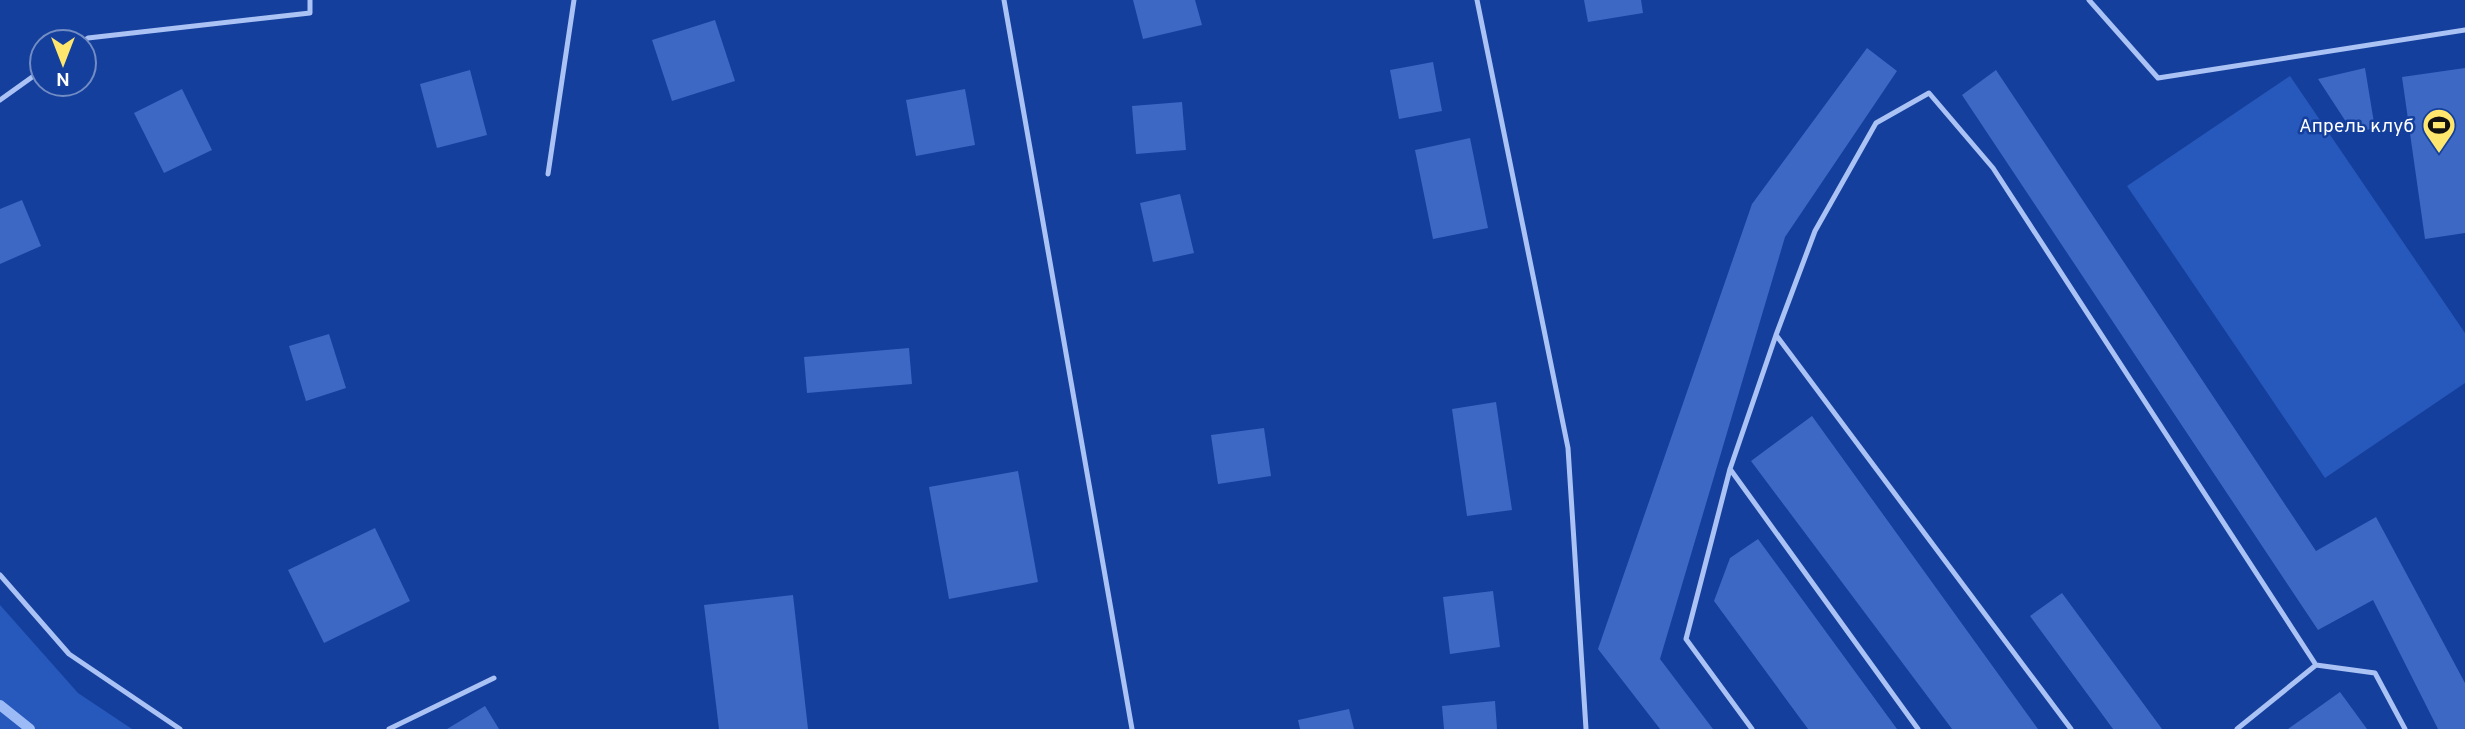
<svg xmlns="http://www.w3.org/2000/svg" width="2465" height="729" viewBox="0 0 2465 729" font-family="Overpass,sans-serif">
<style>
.green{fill:#2758bb}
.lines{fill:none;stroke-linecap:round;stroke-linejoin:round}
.stream{stroke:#9cbbf6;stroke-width:10}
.building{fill:#3d69c4}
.service{stroke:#aac2f4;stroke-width:5}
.labels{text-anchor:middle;stroke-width:5;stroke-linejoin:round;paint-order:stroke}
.poi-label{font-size:19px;fill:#fff;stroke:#143f9d;text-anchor:end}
</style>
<rect width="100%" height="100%" fill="#143f9d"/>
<!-- green -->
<path class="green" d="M 2290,76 L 2465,333 L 2465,383 L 2325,478 L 2127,186 Z
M 0,605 L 78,693 L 132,729 L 0,729 Z"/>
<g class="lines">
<!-- stream -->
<path class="stream" d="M 0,705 L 30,729"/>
</g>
<!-- building -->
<path class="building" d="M 1133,0 L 1195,0 L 1202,25 L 1143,39 Z
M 1584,0 L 1641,0 L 1643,13 L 1588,22 Z
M 715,20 L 735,81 L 672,101 L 652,40 Z
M 1867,48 L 1897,71 L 1785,237 L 1660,659 L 1713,729 L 1660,729 L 1598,649 L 1752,204 Z
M 1433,62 L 1442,111 L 1399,119 L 1390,70 Z
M 2365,68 L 2375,129 L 2352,131 L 2318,79 Z
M 2465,68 L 2465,233 L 2425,239 L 2402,77 Z
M 470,70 L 487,135 L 437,148 L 420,84 Z
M 1996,70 L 2316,551 L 2376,517 L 2465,683 L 2465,729 L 2438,729 L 2373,600 L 2318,630 L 1962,95 Z
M 182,89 L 212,150 L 164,173 L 134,113 Z
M 965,89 L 975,145 L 916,156 L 906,100 Z
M 1182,102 L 1186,150 L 1136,154 L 1132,106 Z
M 1470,138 L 1488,228 L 1433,239 L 1415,150 Z
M 1180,194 L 1194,253 L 1153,262 L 1140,203 Z
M 22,200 L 41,246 L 0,264 L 0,209 Z
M 329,334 L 346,388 L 306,401 L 289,346 Z
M 909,348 L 912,384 L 807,393 L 804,357 Z
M 1496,402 L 1512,510 L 1467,516 L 1452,409 Z
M 1812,416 L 2038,729 L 1952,729 L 1751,461 Z
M 1264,428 L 1271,476 L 1218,484 L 1211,435 Z
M 1018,471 L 1038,582 L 949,599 L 929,487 Z
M 375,528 L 410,601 L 324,643 L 288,570 Z
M 1758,539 L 1897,729 L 1808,729 L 1714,601 L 1730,558 Z
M 1493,591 L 1500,647 L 1450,654 L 1443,597 Z
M 2062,593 L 2162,729 L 2113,729 L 2030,616 Z
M 793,595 L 808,729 L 719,729 L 704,605 Z
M 2340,692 L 2367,729 L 2288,729 Z
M 1495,701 L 1497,729 L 1444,729 L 1442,706 Z
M 485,706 L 499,729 L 447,729 Z
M 1349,709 L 1354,729 L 1300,729 L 1298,720 Z"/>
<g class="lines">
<!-- service -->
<path class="service" d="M 1004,0 L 1132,729
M 1477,0 L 1568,448 L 1586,729
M 2089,0 L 2158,78 L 2465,30
M 82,42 L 88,38 L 310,13 L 310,0
M 0,100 L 42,70
M 548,174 L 574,0
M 1776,335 L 2071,729
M 1730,469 L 1918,729
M 0,575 L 69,654 L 180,729
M 389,729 L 494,678
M 1752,729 L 1686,639 L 1730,469 L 1776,335 L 1815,231 L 1876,123 L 1929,93 L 1993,168 L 2316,665 L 2375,673 L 2405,729
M 2237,729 L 2316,665"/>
</g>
<!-- icons -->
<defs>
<symbol id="stadium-pin" viewBox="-11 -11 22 30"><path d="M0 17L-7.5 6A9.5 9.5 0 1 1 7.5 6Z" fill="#ffe76d" stroke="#143f9d"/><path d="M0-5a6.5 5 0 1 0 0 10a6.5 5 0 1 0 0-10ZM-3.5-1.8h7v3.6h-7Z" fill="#111"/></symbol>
</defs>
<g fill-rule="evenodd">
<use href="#stadium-pin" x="2420" y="106" width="38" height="52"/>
</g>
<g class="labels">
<!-- poi labels -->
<g class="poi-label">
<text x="2414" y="132">Апрель клуб</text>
</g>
</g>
<!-- north arrow -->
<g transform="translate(63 63) rotate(180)"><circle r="33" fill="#143f9d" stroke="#728cc4" stroke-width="2"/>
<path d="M0-5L12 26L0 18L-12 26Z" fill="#ffe76d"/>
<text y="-10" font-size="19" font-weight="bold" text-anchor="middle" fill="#ffffff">N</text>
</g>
</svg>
